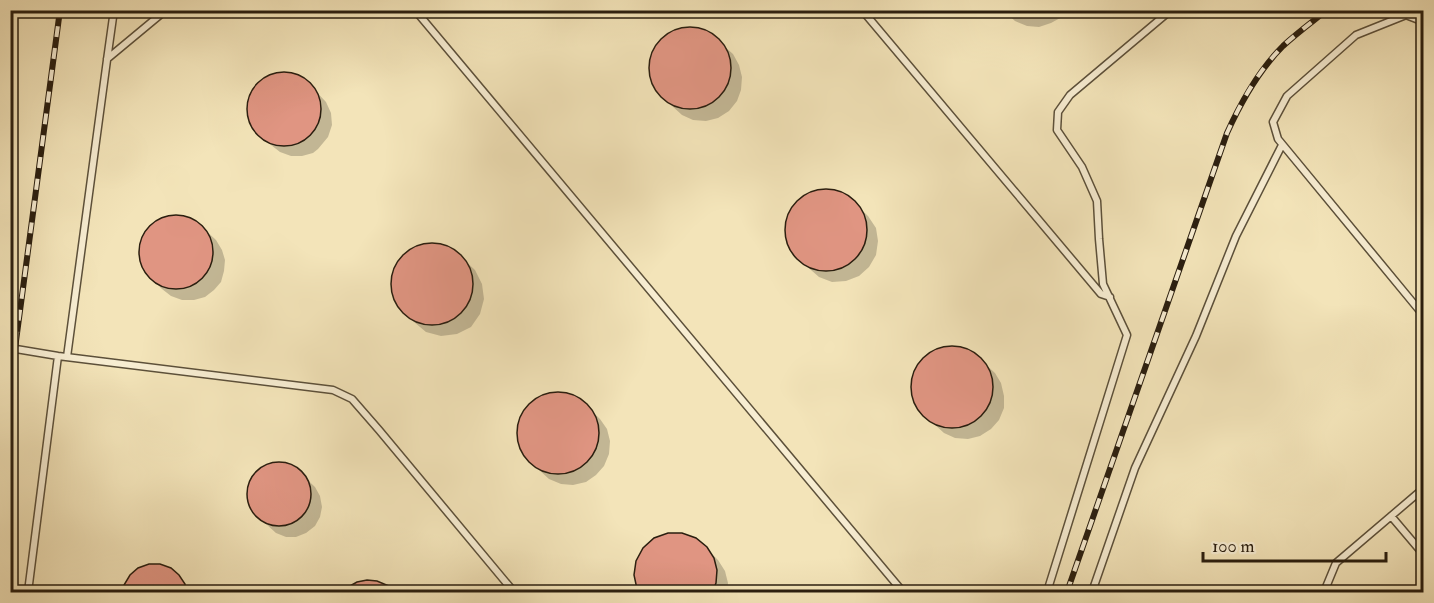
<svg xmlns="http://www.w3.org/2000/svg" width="1434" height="603" viewBox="0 0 1434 603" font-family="'IM FELL Double Pica',serif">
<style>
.shadow{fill:#0003}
.building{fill:#e09582;stroke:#2a1e0f;stroke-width:1.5}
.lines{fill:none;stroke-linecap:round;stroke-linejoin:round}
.service-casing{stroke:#5c503a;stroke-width:9}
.service{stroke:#f7edd2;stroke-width:6}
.rail-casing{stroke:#2a1e0f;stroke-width:6}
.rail{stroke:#f7edd2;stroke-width:4;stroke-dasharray:11;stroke-linecap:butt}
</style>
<rect width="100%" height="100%" fill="#f3e4b9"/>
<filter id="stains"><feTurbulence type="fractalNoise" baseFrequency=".00333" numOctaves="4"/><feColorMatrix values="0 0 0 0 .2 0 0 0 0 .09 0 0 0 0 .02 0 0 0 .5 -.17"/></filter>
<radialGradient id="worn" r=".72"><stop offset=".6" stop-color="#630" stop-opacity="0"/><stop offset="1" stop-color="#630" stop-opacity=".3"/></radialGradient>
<!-- shadow -->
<path class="shadow" d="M 1003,10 L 1067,10 L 1062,17 L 1051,23 L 1039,27 L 1027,26 L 1015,21 Z
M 682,29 L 696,29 L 709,33 L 733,54 L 739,65 L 742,77 L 741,90 L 737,101 L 729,111 L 718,118 L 706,121 L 693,120 L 682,115 L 660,95 L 652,83 L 650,69 L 652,55 L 659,43 L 669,34 Z
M 283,73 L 295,75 L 306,81 L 326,102 L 331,113 L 332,125 L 328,137 L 318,149 L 313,153 L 302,156 L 291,156 L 280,152 L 271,145 L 258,133 L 252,124 L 249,113 L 250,101 L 254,91 L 261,82 L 272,76 Z
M 822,190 L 835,191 L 846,195 L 868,216 L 876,228 L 878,241 L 876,255 L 869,267 L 859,276 L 846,281 L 832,282 L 819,277 L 795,256 L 789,245 L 786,233 L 787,221 L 791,209 L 799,199 L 810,193 Z
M 173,216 L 184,217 L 195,221 L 203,228 L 216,240 L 222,250 L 225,260 L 224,271 L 221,282 L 214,290 L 205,297 L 194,300 L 182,300 L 171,296 L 162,289 L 150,277 L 143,267 L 140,255 L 141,244 L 146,233 L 153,224 L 163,219 Z
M 435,244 L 450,248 L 462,258 L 475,270 L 482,284 L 484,299 L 480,314 L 471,327 L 457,334 L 441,336 L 426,332 L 414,322 L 402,310 L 394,297 L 392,281 L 396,266 L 406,254 L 419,246 Z
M 944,347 L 958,347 L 972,352 L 995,373 L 1001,383 L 1004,396 L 1004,408 L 999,420 L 991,429 L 980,436 L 968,439 L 955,438 L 944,433 L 922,413 L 915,401 L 912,387 L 914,374 L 921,362 L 931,352 Z
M 550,393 L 564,393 L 577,397 L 600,419 L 607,429 L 610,441 L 609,454 L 604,466 L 596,475 L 586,482 L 573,485 L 561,484 L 549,479 L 527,459 L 520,447 L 518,433 L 520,420 L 527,407 L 537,398 Z
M 277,463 L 286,464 L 295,468 L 315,487 L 320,496 L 322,507 L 320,517 L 315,526 L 306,533 L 296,537 L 286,537 L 276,533 L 255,514 L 250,505 L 248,496 L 249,486 L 253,477 L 259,470 L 267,465 Z
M 706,548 L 718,560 L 725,571 L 728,583 L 727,592 L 640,592 L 638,589 Z
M 178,576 L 193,592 L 124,592 L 125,585 Z
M 385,586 L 392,592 L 345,592 L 349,588 Z"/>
<!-- building -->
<path class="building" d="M649 68a41 41 0 1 1 82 0a41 41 0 1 1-82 0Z
M247 109a37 37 0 1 1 74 0a37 37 0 1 1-74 0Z
M785 230a41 41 0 1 1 82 0a41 41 0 1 1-82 0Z
M139 252a37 37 0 1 1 74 0a37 37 0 1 1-74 0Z
M391 284a41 41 0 1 1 82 0a41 41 0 1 1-82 0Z
M911 387a41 41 0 1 1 82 0a41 41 0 1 1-82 0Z
M517 433a41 41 0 1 1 82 0a41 41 0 1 1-82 0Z
M247 494a32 32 0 1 1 64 0a32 32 0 1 1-64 0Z
M 668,533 L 682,533 L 696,538 L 707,547 L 714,558 L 717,570 L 716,583 L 712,592 L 639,592 L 637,589 L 634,575 L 636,561 L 643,548 L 654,538 Z
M 149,564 L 160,564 L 171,568 L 179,575 L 185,584 L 186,592 L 123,592 L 124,585 L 130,575 L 138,568 Z
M 367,580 L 377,581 L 403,592 L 339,592 L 357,582 Z"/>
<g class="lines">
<defs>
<path id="service" d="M 415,10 L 903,592
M 862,10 L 1101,294 L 1110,297
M 1424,22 L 1406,15 L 1356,35 L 1287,96 L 1273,122 L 1278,139 L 1424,316
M 107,59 L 166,10
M 10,348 L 58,356 L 333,390 L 352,399 L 379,430 L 514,592
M 67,357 L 107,60 L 114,10
M 1391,516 L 1424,555
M 28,592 L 58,356
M 1047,592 L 1127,335 L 1103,284 L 1099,239 L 1097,201 L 1082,167 L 1057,130 L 1058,112 L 1070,95 L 1171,10
M 1092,592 L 1135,468 L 1196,336 L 1236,236 L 1282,145
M 1324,592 L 1336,563 L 1424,488"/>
</defs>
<!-- service casing -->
<use href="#service" class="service-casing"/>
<!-- service -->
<use href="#service" class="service"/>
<defs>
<path id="rail" d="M 10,386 L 60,10
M 1067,592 L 1227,133 C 1241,102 1258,71 1283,46 C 1297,33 1312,22 1327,10"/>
</defs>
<!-- rail casing -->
<use href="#rail" class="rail-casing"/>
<!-- rail -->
<use href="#rail" class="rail"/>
</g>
<!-- margin -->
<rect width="1434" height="603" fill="none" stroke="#f3e4b9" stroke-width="36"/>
<rect x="12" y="12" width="1410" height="579" fill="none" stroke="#2a1e0f" stroke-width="3"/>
<rect x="18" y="18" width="1398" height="567" fill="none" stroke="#2a1e0f" stroke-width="1.5"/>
<!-- scale -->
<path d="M1203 552v9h183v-9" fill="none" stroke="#2a1e0f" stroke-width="3"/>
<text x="1212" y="552" font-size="18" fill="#2a1e0f" stroke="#f7edd2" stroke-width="4.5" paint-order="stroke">100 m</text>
<rect width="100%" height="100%" filter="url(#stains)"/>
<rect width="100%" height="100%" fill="url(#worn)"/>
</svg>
